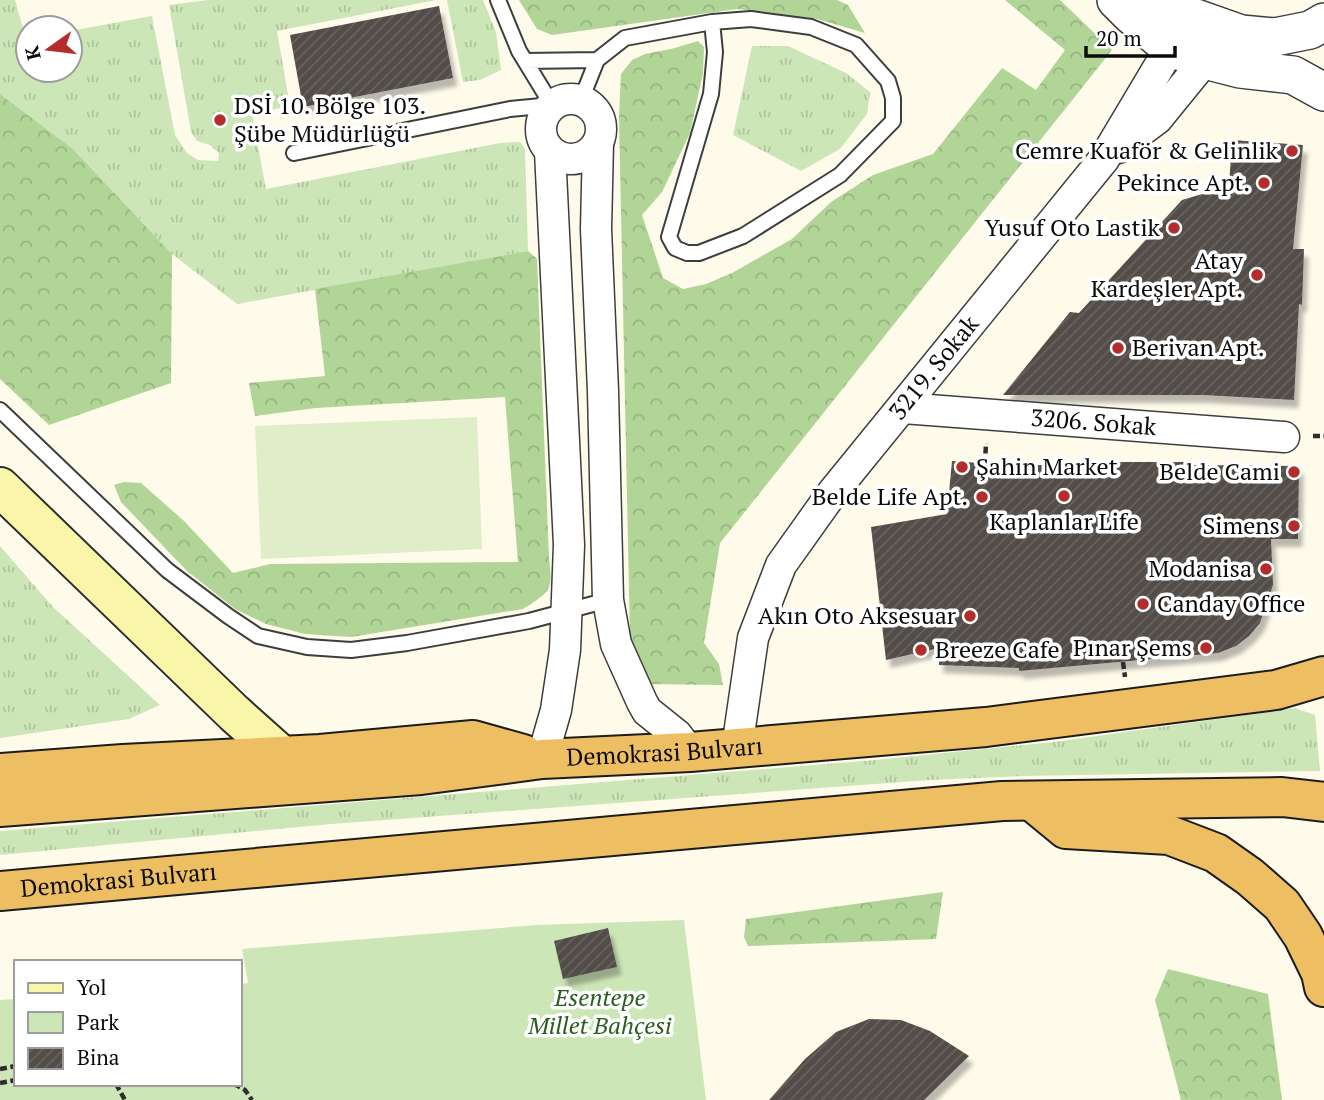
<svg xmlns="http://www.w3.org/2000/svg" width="1324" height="1100" viewBox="0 0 1324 1100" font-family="'PT Serif',serif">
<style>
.grass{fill:url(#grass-tufts)}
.forest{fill:url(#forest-crowns)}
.park{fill:#cde6b7}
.pitch{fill:#dfedc8}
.building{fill:url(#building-hatch);filter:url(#shadow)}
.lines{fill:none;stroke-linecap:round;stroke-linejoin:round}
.service-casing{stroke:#3e3e3e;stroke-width:18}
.minor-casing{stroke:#3e3e3e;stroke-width:33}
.tertiary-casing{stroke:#3e3e3e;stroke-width:40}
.secondary-casing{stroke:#2d2d2d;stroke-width:42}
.trunk-casing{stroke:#1c1c1c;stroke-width:42}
.path{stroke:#2d2d2d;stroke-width:4.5;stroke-dasharray:7 3.5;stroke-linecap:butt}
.service{stroke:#fff;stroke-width:14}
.minor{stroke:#fff;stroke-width:30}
.tertiary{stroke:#fff;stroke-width:37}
.secondary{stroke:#faf6a9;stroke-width:38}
.trunk{stroke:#eebe62;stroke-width:38}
.poi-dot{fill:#b32d2c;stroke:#fff;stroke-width:2.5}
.labels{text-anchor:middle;stroke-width:7;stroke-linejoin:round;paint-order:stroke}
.poi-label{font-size:24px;fill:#0b0b0b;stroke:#fff;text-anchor:end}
.street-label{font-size:24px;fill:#0b0b0b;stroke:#fff}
.park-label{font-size:24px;font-style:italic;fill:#2a5e20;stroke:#fff}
</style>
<defs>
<pattern id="grass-tufts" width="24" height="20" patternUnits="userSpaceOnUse" patternTransform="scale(1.75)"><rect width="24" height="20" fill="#cde6b7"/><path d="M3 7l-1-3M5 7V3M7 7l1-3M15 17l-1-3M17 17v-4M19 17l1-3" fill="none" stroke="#afc49c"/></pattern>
<pattern id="forest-crowns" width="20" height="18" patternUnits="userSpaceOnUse" patternTransform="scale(1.75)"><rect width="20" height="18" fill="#b0d597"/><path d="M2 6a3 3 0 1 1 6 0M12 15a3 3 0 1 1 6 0" fill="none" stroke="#96b681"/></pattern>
<pattern id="building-hatch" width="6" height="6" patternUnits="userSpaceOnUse" patternTransform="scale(1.75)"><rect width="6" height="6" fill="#534d48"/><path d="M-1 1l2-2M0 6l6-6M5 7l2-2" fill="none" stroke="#67625e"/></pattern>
<filter id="shadow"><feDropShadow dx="4.5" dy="8" stdDeviation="2" flood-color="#0004"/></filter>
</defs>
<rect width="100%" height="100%" fill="#fefbeb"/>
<!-- grass -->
<path class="grass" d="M 0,0 L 15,0 L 26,39 L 28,39 L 28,70 L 70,70 L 70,31 L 152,16 L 175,135 L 187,153 L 198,160 L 218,161 L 219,153 L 210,145 L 197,141 L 191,132 L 169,5 L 208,0 L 436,0 L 277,31 L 290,106 L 252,114 L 266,189 L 500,143 L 520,142 L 525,149 L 528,251 L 237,304 L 172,254 L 72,148 L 0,94 Z
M 447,0 L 483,0 L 496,32 L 501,70 L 480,80 L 463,82 Z
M 752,46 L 788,46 L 846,73 L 870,92 L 867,114 L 840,149 L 801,171 L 733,135 Z
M 0,546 L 53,607 L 160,705 L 129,719 L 0,738 Z
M 1295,708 L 1315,715 L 1320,771 L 1022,776 L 930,780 L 331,824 L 0,855 L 0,831 L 875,760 L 1054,742 Z"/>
<!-- forest -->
<path class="forest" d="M 519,0 L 837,0 L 848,5 L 865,33 L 817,19 L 737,9 L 552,35 L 537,29 Z
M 1005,0 L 1060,0 L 1112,50 L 720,543 L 704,643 L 719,664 L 723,685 L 644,684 L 630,639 L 619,117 L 621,74 L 632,60 L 645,54 L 671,49 L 698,41 L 704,47 L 703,73 L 690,133 L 662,192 L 642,215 L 663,278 L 683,289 L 706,284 L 732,273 L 792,239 L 831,202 L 873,175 L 933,154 L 1002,68 L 1036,90 L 1065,50 Z
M 0,94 L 72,148 L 172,254 L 171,383 L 49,425 L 0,379 Z
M 528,251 L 537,259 L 549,558 C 553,591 551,591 523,609 L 351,637 L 305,634 L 266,624 L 235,609 L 187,571 L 121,502 L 114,485 L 124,482 L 141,483 L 183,520 L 233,573 L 270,564 L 518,562 L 505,397 L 316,408 L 255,416 L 249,383 L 325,376 L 315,289 Z
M 943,892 L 936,939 L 748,946 L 744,937 L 746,919 Z
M 1168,969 L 1268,994 L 1282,1100 L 1181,1100 L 1155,1000 Z"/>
<!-- park -->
<path class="park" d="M 684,920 L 706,1100 L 0,1100 L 0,1000 L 16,999 L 16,1084 L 240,1084 L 240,984 L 248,983 L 242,949 L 537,925 Z"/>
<!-- pitch -->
<path class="pitch" d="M 477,417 L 482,549 L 261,559 L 255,426 Z"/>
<!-- building -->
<path class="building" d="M 439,6 L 453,78 L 303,107 L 290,35 Z
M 1232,140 L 1303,145 L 1293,249 L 1304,249 L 1302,305 L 1299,304 L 1294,400 L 1204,395 L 1003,395 L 1070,312 L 1079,313 L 1182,200 L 1229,186 Z
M 952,461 L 1018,466 L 1112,462 L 1189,462 L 1189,465 L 1299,466 L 1298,539 L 1271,539 L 1273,585 L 1260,623 L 1249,636 L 1236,646 L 1218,653 L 1019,671 L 1019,668 L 939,665 L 939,648 L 886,660 L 871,527 L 947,514 Z
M 608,928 L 617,967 L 563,979 L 554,941 Z
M 869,1019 L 901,1020 L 930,1031 L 969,1056 L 924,1100 L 769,1100 L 805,1059 L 836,1032 Z"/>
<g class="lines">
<defs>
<path id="service" d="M 525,61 L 597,60
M 581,100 L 597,60 L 625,38 L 712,22 L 751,19 L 811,27 L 856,45 L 888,81 L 893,98 L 893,121 L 840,175 L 743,236 L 699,253 L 687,253 L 675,248 L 669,237 L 711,94 L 715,52 L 712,22
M 294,153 L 510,109 L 552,105 L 519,51 L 498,0
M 0,410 L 167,570 L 228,616 L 258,636 L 307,647 L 351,650 L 407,643 L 529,621 L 608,600"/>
<g id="minor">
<circle cx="571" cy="129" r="30"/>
<path d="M 598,143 L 596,229 L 603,391 L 608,600 L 616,644 L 642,702 L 647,711 L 677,735 L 690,752"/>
<path d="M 1118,148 L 1157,119 L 1205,60 L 1212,40"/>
<path id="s1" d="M 903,408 L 1284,437"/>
<path id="s2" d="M 737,748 L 753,638 L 781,565 L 833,492 L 1104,159 L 1182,28"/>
<path d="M 542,759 L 556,710 L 565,650 L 569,545 L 550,151"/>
</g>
<path id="tertiary" d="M 1116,0 L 1131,15 L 1170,48 L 1205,60 L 1240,69 L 1293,75 L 1324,92
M 1156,0 L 1173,10 L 1241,34 L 1275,37 L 1310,30 L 1324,22"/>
<path id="secondary" d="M 0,487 L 234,713 L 282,756"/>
<g id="trunk">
<path d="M 0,773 L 123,764 L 320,754 L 473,740 L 523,754"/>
<path d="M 1032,801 L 1066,829 L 1169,835 L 1216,853 L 1250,877 L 1282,905 L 1303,936 L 1321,973 L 1324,987"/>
<path id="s3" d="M 0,807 L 421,775 L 542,759 L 690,752 L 986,727 L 1276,690 L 1324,676"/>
<path id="s4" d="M 0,891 L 1002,801 L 1282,797 L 1324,802"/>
</g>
</defs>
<!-- service casing -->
<use href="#service" class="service-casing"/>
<!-- minor casing -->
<use href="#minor" class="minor-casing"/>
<!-- tertiary casing -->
<use href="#tertiary" class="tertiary-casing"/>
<!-- secondary casing -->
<use href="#secondary" class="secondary-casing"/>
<!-- trunk casing -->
<use href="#trunk" class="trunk-casing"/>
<!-- path -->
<path class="path" d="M 1313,436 L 1324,436
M 985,464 L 986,443
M 1123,662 L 1125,677
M 0,1069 L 16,1066
M 0,1083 L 16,1080
M 116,1084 L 125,1100
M 234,1084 L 245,1090 L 252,1100"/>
<!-- service -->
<use href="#service" class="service"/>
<!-- minor -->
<use href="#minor" class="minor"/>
<!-- tertiary -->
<use href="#tertiary" class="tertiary"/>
<!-- secondary -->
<use href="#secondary" class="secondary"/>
<!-- trunk -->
<use href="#trunk" class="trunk"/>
</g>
<!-- markers -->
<g class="poi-dot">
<circle cx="220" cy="120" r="7"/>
<circle cx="1292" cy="151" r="7"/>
<circle cx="1264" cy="183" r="7"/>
<circle cx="1174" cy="228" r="7"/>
<circle cx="1257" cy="275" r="7"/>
<circle cx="1118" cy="348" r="7"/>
<circle cx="962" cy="467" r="7"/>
<circle cx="1294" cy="472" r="7"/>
<circle cx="1064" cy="496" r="7"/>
<circle cx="982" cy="497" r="7"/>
<circle cx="1294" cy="526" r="7"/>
<circle cx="1266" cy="569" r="7"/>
<circle cx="1143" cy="604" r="7"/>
<circle cx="970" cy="616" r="7"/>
<circle cx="1206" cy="648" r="7"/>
<circle cx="921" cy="650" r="7"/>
</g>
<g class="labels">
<!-- poi labels -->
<g class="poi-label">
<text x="234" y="114" text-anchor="start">DSİ 10. Bölge 103.<tspan x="234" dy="28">Şübe Müdürlüğü</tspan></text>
<text x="1278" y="159">Cemre Kuaför &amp; Gelinlik</text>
<text x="1250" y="191">Pekince Apt.</text>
<text x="1160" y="236">Yusuf Oto Lastik</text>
<text x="1243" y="269">Atay<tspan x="1243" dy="28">Kardeşler Apt.</tspan></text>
<text x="1132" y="356" text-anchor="start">Berivan Apt.</text>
<text x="976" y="475" text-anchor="start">Şahin Market</text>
<text x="1280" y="480">Belde Cami</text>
<text x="968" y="505">Belde Life Apt.</text>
<text x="1064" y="530" text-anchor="middle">Kaplanlar Life</text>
<text x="1280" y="534">Simens</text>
<text x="1252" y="577">Modanisa</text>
<text x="1157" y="612" text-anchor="start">Canday Office</text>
<text x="956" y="624">Akın Oto Aksesuar</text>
<text x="1192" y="656">Pınar Şems</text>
<text x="935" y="658" text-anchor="start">Breeze Cafe</text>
</g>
<!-- street labels -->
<g class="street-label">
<text dy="8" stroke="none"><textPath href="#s2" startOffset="439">3219. Sokak</textPath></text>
<text dy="8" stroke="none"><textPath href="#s1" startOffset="191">3206. Sokak</textPath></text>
<text dy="8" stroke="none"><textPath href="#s3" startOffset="667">Demokrasi Bulvarı</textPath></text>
<text dy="8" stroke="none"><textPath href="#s4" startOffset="119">Demokrasi Bulvarı</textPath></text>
</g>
<!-- park labels -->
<g class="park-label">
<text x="600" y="1006">Esentepe<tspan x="600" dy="28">Millet Bahçesi</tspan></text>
</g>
</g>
<!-- legend -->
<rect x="14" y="960" width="228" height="126" fill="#ffffff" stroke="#9d9d9d" stroke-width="2"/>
<rect x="28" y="983" width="35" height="10" fill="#faf6a9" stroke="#9d9d9d" stroke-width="2"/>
<text x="77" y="995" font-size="21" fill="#0b0b0b">Yol</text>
<rect x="28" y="1012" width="35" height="21" fill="#cde6b7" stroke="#9d9d9d" stroke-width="2"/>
<text x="77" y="1030" font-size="21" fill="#0b0b0b">Park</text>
<rect x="28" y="1048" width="35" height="21" fill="url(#building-hatch)" stroke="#9d9d9d" stroke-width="2"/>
<text x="77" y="1065" font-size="21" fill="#0b0b0b">Bina</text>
<!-- north arrow -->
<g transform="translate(49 49) rotate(256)"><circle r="33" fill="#ffffff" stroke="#9d9d9d" stroke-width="2"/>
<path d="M0-5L12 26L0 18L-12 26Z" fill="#b32d2c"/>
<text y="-10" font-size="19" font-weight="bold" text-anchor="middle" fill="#0b0b0b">K</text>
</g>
<!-- scale -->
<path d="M1086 46v10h89v-10" fill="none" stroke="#0b0b0b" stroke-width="3.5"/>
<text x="1096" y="46" font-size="21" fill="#0b0b0b" stroke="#ffffff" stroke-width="5" paint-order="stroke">20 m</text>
</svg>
